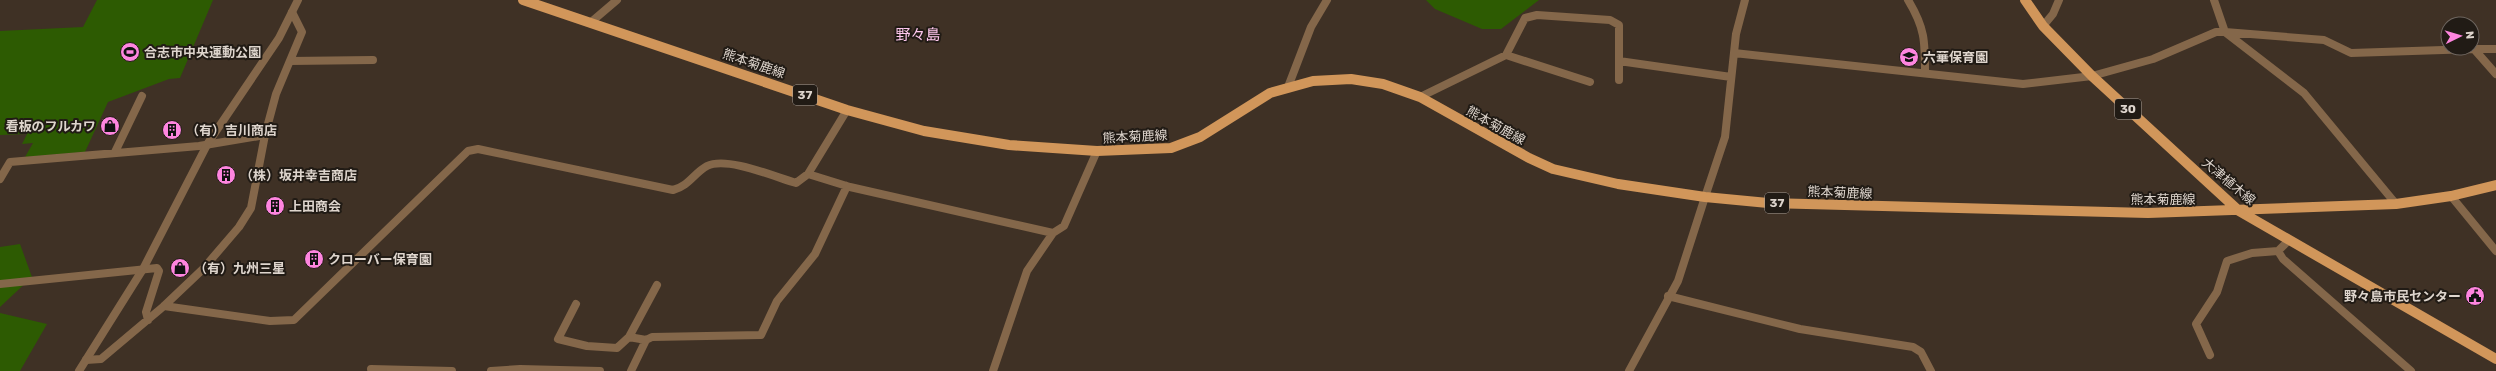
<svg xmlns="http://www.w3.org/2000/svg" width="2496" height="371" viewBox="0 0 2496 371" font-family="Rubik,'Noto Sans JP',sans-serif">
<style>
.green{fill:#2d5b02}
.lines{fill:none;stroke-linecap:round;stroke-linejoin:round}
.minor{stroke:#84674a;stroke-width:8}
.tertiary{stroke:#84674a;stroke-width:8}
.primary{stroke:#d1965a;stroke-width:10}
.labels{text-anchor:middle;stroke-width:4;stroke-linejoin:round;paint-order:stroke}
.shield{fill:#211b15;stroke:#a59d96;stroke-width:1}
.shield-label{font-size:12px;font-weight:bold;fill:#ded5cd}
.poi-label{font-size:13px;font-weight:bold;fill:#ded5cd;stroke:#211b15;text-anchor:start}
.street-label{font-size:13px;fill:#ded5cd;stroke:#211b15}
.quarter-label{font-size:15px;fill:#fec7ed;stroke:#211b15}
</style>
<rect width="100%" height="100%" fill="#3f3125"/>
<!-- green -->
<path class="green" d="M 97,0 L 213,0 L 180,78 L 169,79 L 108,102 L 85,152 L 25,157 L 33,143 L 22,144 L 27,134 L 0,135 L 0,31 L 83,27 Z
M 1426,0 L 1539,0 L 1501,29 L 1482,29 L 1435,9 Z
M 20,244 L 32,277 L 0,307 L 0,247 Z
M 0,313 L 47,324 L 20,371 L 0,371 Z"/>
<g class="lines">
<!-- minor -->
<path class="minor" d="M 1908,0 C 1925,28 1925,41 1925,73
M 2214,0 L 2225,32 L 2304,93 L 2396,204
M 590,23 L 617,0
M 2043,26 L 2053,14 L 2059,0
M 2474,49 L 2496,49
M 1734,53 L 2023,84 L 2092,76 L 2153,59 L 2216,32 L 2225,32 L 2324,40 L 2351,53 L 2474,49 L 2496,74
M 1506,55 L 1525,18 L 1537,15 L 1610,20 L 1619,25 L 1619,80
M 290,61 L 373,60
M 1619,61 L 1731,77
M 1288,87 L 1311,27 L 1327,0
M 1420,97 L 1506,55 L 1590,82
M 115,152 L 142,96
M 808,174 L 850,187 L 1053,233 L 1064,226 L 1097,151
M 0,179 L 10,162 L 199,146 L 265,135
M 2451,196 L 2496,251
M 1705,197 L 1725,137 L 1736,34 L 1745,0
M 2289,240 L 2278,251 L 2283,259 L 2411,371
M 0,284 L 157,268 L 159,271 L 146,312 L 148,320
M 657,285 L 629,337 L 646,340 L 652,337 L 761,335 L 777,301 L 815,254 L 847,186
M 1668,296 L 1800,329 L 1913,347 L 1921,352 L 1931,371
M 576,304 L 558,339 L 587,346 L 617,348 L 629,337
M 164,306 L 270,321 L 294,320 L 468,151 L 478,149 L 673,190 C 689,186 694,173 707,166 C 727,156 775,177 796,183 L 808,174 L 847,110
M 2210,355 L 2196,324 L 2217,292 L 2227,261 L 2252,253 L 2278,251
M 86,360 L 101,359 L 164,306 L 203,269 L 239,227 L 251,208 L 265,135 L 276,94 L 302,32 L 292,12
M 371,369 L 452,371
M 491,371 L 520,369 L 600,371
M 631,371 L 646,340
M 993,371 L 1027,271 L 1053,233"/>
<!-- tertiary -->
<path class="tertiary" d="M 79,371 L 143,269 L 208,143 L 279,38 L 298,0
M 1629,371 L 1678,281 L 1705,197"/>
<!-- primary -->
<path class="primary" d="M 523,0 L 847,110 L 924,131 L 1009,145 L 1097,151 L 1171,148 L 1200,137 L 1270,93 L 1313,81 L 1351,79 L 1383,84 L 1420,97 L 1529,158 L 1553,169 L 1618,184 L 1705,197 L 1768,203 L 2148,213 L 2396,204 L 2451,196 L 2496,185
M 2025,0 L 2043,26 L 2092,76 L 2239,211 L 2496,359"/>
</g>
<!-- icons -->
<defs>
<symbol id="stadium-disc" viewBox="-11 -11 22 22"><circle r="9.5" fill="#fe85df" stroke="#211b15"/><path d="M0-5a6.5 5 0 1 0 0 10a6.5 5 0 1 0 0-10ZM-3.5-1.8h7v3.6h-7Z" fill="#111"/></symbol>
<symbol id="school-disc" viewBox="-11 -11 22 22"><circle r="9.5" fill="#fe85df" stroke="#211b15"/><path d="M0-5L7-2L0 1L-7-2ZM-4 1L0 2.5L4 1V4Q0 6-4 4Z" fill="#111"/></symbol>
<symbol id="shop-disc" viewBox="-11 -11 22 22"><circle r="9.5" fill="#fe85df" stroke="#211b15"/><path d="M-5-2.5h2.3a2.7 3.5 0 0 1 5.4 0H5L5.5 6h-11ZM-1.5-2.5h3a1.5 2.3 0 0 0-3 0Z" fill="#111"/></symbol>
<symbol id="building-disc" viewBox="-11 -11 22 22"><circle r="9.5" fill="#fe85df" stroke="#211b15"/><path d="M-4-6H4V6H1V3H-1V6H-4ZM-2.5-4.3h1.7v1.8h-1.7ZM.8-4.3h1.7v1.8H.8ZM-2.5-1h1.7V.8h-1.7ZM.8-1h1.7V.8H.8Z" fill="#111"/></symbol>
<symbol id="civic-disc" viewBox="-11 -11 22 22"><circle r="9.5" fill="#fe85df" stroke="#211b15"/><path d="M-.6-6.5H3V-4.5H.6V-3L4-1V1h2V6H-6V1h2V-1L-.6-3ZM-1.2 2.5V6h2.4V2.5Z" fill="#111"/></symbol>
</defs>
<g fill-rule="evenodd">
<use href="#stadium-disc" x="119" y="41" width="22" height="22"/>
<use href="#school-disc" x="1898" y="46" width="22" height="22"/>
<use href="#shop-disc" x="99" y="115" width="22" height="22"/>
<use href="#building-disc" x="161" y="119" width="22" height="22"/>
<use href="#building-disc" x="215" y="164" width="22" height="22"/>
<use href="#building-disc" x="264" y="195" width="22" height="22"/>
<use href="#building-disc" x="303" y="248" width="22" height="22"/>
<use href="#shop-disc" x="169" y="257" width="22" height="22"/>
<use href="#civic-disc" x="2464" y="285" width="22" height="22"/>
</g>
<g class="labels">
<!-- shield labels -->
<g class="shield">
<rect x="793" y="85" width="24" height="20" rx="3"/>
<rect x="2115" y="99" width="26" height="20" rx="3"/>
<rect x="1765" y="193" width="24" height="20" rx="3"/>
</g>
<g class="shield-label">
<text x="805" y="99">37</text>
<text x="2128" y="113">30</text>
<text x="1777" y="207">37</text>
</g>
<!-- poi labels -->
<g class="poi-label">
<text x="144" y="57">合志市中央運動公園</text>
<text x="1923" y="62">六華保育園</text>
<text x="96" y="131" text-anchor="end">看板のフルカワ</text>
<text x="186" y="135">（有）吉川商店</text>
<text x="240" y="180">（株）坂井幸吉商店</text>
<text x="289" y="211">上田商会</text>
<text x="328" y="264">クローバー保育園</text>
<text x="194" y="273">（有）九州三星</text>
<text x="2461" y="301" text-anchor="end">野々島市民センター</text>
</g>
<!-- street labels -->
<g class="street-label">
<text transform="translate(754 63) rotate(19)" y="5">熊本菊鹿線</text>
<text transform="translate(1496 125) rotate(29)" y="5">熊本菊鹿線</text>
<text transform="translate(1135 136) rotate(-3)" y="5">熊本菊鹿線</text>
<text transform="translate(2229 181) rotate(40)" y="5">大津植木線</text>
<text transform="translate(1840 192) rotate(2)" y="5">熊本菊鹿線</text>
<text x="2163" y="204">熊本菊鹿線</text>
</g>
<!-- quarter labels -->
<g class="quarter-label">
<text x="918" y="40">野々島</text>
</g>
</g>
<!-- north arrow -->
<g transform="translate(2460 36) rotate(85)"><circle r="19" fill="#211b15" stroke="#6d655f"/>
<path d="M0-3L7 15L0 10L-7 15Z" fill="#fe85df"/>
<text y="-6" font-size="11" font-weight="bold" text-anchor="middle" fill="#ded5cd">N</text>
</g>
</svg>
